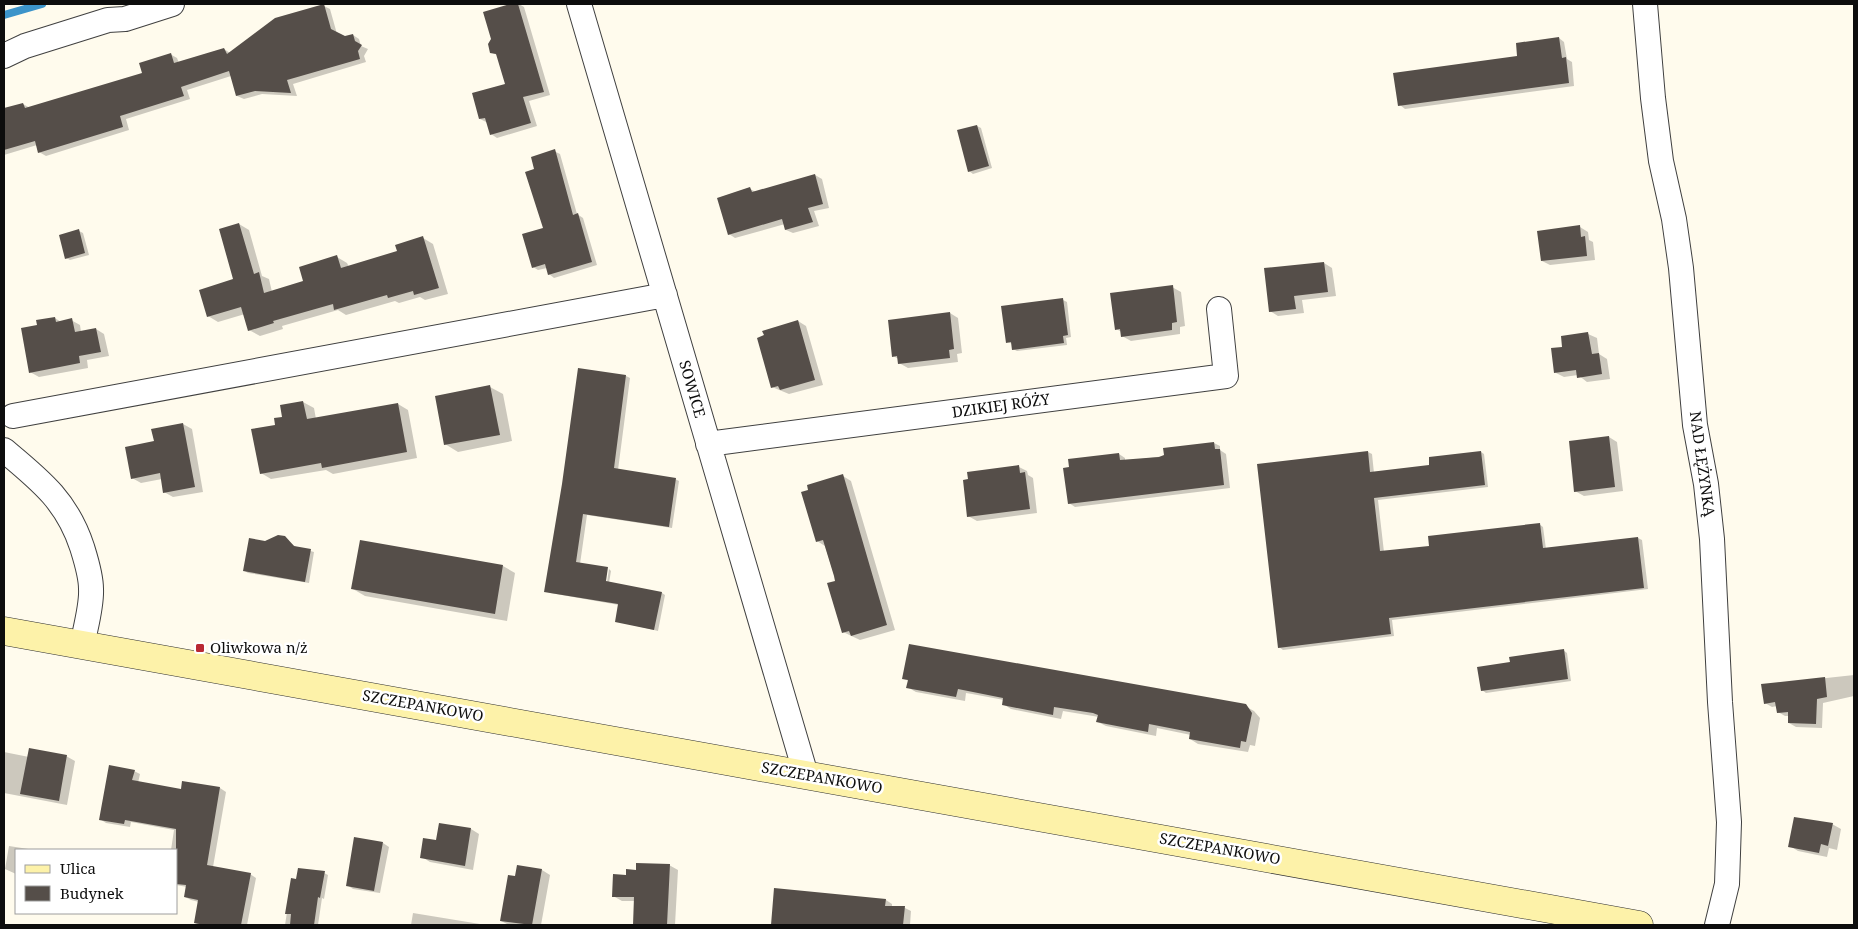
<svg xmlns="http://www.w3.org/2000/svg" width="1858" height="929" viewBox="0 0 1858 929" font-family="'Noto Serif',serif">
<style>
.shadow{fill:#0003}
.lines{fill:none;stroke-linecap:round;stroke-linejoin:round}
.stream{stroke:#3c94ca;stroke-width:8}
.building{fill:#554e49}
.street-casing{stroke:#404040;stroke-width:26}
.secondary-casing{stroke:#2f2f2f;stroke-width:29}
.street{stroke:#fff;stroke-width:24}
.secondary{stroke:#fdf2a9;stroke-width:28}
.poi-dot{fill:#b92832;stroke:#fff;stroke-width:2}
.labels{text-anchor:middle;stroke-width:5;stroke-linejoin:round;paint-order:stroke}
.street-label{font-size:15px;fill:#0d0d0d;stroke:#fff}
.poi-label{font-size:15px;fill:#0d0d0d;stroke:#fff;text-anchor:start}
</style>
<rect width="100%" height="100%" fill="#fffbed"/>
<!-- shadow -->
<path class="shadow" d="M 514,4 L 519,4 L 524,7 L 550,95 L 529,101 L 537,126 L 497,138 L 491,134 L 488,123 L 480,119 L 507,85 L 497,55 L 491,52 L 492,39 L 485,13 Z
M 324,6 L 330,9 L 337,34 L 345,38 L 353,35 L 359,39 L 361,46 L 368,49 L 364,56 L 366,62 L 293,84 L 297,96 L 262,94 L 244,99 L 237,96 L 231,76 L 187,90 L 190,99 L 126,119 L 129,130 L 46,156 L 39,152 L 37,145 L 4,155 L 4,110 L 23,104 L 30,108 L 144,74 L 170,54 L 177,58 L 179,63 L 224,49 L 230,53 Z
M 1559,38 L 1564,42 L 1567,59 L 1572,62 L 1574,86 L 1405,109 L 1400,105 L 1519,57 Z
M 977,126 L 981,128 L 992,168 L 973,174 L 969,171 Z
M 554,151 L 560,154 L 577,214 L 583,218 L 597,265 L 554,278 L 549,274 L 547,268 L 538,270 L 533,267 L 544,229 Z
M 815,175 L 822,179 L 829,208 L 814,211 L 819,226 L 793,233 L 786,230 L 785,224 L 735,238 L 729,234 L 750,189 L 756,192 Z
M 239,224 L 249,230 L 262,276 L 269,279 L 272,292 L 305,282 L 337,257 L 347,263 L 349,267 L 399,252 L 423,238 L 433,244 L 448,294 L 425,300 L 420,297 L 399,303 L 395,301 L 346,315 L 338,310 L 282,326 L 283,329 L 260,336 L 249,330 L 245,314 L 218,322 L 208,316 L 235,280 Z
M 1580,227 L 1588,232 L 1589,240 L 1593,242 L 1595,260 L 1550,265 L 1542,261 Z
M 79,231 L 83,233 L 89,255 L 70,260 L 66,258 Z
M 1324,263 L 1332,268 L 1336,296 L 1302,300 L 1304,313 L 1278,316 L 1270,311 Z
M 1172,287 L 1181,292 L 1185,326 L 1180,327 L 1180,334 L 1131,341 L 1122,336 L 1122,332 L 1116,329 Z
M 1063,300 L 1067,302 L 1071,337 L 1066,338 L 1067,345 L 1017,351 L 1013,349 L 1013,344 L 1007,342 Z
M 950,313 L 958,318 L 962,353 L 957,354 L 958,362 L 908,368 L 899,363 L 899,359 L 893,356 Z
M 55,318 L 61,322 L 71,320 L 80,325 L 81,332 L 96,329 L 104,334 L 109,356 L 87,360 L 88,368 L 39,377 L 30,372 Z
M 798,321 L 806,326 L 823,385 L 789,394 L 772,387 Z
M 1588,334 L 1597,338 L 1599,354 L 1607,359 L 1610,379 L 1587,382 L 1578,375 L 1564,377 L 1556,373 L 1563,348 Z
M 579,369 L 626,376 L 630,378 L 618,470 L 675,479 L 679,481 L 672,528 L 587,515 L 580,564 L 603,587 L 606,588 L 609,569 L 611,571 L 609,583 L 662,593 L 665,595 L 658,631 L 616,621 L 619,605 L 550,593 L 546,591 L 563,484 Z
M 490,387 L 503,394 L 512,441 L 458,452 L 445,444 Z
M 303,402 L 314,408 L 316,419 L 398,404 L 408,410 L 417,458 L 333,474 L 326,470 L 271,479 L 261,473 L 276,426 Z
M 183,424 L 192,429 L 203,492 L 173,497 L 164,492 L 162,479 L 141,483 L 132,478 L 155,442 Z
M 1609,437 L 1617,442 L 1623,491 L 1584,496 L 1575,491 Z
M 1214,443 L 1220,446 L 1220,450 L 1226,454 L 1230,488 L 1075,507 L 1069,503 L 1119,454 L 1125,458 L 1125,461 L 1165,456 Z
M 1368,452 L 1372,454 L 1374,473 L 1430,466 L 1481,452 L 1484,454 L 1488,487 L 1378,500 L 1384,552 L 1430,547 L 1539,524 L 1543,527 L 1546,549 L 1638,538 L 1642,540 L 1648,589 L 1392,620 L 1394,636 L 1283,650 L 1279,647 Z
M 1019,467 L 1027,471 L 1028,475 L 1033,478 L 1037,513 L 977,521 L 968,516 Z
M 843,476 L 851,481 L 895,630 L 860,640 L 843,632 L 836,581 L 825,546 L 817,541 Z
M 284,538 L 296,547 L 314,552 L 309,583 L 248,573 L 245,571 L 266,542 Z
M 503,566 L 515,573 L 507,621 L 365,596 L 353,589 Z
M 1563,650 L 1567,653 L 1571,681 L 1486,693 L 1482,690 Z
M 1854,675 L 1854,696 L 1823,703 L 1822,728 L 1796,727 L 1789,723 L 1789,716 L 1785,716 L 1778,712 L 1777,706 L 1772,707 L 1765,703 L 1763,685 Z
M 904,679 L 1245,706 L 1254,711 L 1260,718 L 1255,746 L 1250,745 L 1248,752 L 1198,744 L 1190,739 L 1191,735 L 1157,728 L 1156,736 L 1106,726 L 1098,722 L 1099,717 L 1063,711 L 1061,719 L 1011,709 L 1003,704 L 1004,700 L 972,694 L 966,693 L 965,701 L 916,692 L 907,687 L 909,681 Z
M 4,752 L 29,757 L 66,756 L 75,761 L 67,805 L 4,793 Z
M 134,771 L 140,774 L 138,783 L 182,791 L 220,788 L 226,792 L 213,867 L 250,874 L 256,878 L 247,925 L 200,925 L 195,923 L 199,902 L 191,900 L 185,897 L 187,887 L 176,885 L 176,850 L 171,850 L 174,830 L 131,822 L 130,827 L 106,823 L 100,819 Z
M 1832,824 L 1841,829 L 1837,850 L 1829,848 L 1827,857 L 1798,851 L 1790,846 Z
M 471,829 L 479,834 L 473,870 L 430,862 L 422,857 Z
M 383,843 L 389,847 L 380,893 L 353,889 L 347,885 Z
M 9,846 L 35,850 L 16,850 L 16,874 L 5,869 Z
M 669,865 L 678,870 L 675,925 L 634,925 L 636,901 L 622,901 L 613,896 L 637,871 Z
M 542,870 L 550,875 L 541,925 L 509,925 L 501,921 L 516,878 Z
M 324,873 L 328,875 L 324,899 L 322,898 L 318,925 L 285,925 L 292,879 L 297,880 Z
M 775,889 L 886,900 L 892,904 L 892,907 L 905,908 L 911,911 L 910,925 L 772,925 Z
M 413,913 L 480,924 L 482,925 L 411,925 Z"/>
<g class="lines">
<!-- stream -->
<path class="stream" d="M 4,15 L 42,4"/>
</g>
<!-- building -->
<path class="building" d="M 324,4 L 331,29 L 345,36 L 353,34 L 355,41 L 362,45 L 358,51 L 360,59 L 287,80 L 291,93 L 255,91 L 236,96 L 229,71 L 181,87 L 184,96 L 120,116 L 123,127 L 38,153 L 35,141 L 4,150 L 4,108 L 23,103 L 25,108 L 142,73 L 139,63 L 171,53 L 174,63 L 224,48 L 227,54 L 275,18 Z
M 510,4 L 518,4 L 544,92 L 523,97 L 531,123 L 490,135 L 485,118 L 479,119 L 472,93 L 505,84 L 496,54 L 490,53 L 488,44 L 491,39 L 483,12 Z
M 1559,37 L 1562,58 L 1566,57 L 1569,83 L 1398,106 L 1393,73 L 1517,56 L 1516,43 Z
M 977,125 L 989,166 L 968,172 L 957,130 Z
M 555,149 L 573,215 L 578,213 L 592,262 L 548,275 L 545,264 L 532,268 L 522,234 L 543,228 L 525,172 L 534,169 L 531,157 Z
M 815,174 L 823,204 L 808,208 L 813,222 L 785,230 L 782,219 L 728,235 L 717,198 L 750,187 L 752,192 Z
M 239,223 L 254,274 L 259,272 L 264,293 L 303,281 L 299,267 L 337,255 L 341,268 L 397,251 L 395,245 L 423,236 L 439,288 L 414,295 L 413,291 L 388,298 L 387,295 L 334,310 L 333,304 L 273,321 L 274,323 L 248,331 L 241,307 L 207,317 L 199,290 L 233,279 L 219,229 Z
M 1580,225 L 1581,237 L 1585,236 L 1587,256 L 1541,261 L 1537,231 Z
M 79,229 L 85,253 L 65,259 L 59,235 Z
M 1324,262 L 1328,292 L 1294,296 L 1296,309 L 1269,312 L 1264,268 Z
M 1173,285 L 1177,322 L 1172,323 L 1172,330 L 1121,337 L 1120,329 L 1115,330 L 1110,293 Z
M 1063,298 L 1068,335 L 1063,336 L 1064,343 L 1012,350 L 1011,342 L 1006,343 L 1001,306 Z
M 950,312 L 954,349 L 949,350 L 950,358 L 898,364 L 897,356 L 892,357 L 888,320 Z
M 55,317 L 56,322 L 72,318 L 75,332 L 96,328 L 101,352 L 79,356 L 80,363 L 29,373 L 21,328 L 37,325 L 36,320 Z
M 798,320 L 815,380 L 780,390 L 778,386 L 771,388 L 757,338 L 764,335 L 762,331 Z
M 1588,332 L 1592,354 L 1599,353 L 1602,374 L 1577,378 L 1576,370 L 1554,373 L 1551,348 L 1562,347 L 1561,336 Z
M 578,368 L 626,375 L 614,468 L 676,478 L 669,527 L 583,514 L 576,562 L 608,567 L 606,581 L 662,592 L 654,630 L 615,622 L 618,604 L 544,592 L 562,484 Z
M 490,385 L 500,435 L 444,445 L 435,396 Z
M 303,401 L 307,419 L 398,403 L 407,452 L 322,468 L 321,463 L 260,474 L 251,429 L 275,425 L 274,418 L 282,417 L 280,405 Z
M 183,423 L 195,487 L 163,493 L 160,473 L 131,479 L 125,447 L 154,441 L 151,429 Z
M 1609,436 L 1615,487 L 1574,492 L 1569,441 Z
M 1214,442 L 1215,449 L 1220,449 L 1224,485 L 1068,504 L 1063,468 L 1069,467 L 1068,459 L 1119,453 L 1120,460 L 1159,457 L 1164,455 L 1163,448 Z
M 1368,451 L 1370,472 L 1429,465 L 1429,457 L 1481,451 L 1485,485 L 1374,498 L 1380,551 L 1429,546 L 1428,536 L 1540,523 L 1543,548 L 1638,537 L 1644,588 L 1389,618 L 1391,634 L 1278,648 L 1257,464 Z
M 1019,465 L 1020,473 L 1025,472 L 1030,509 L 967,517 L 963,480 L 968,479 L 967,472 Z
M 843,474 L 887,625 L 851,636 L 849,631 L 842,633 L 827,583 L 835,581 L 834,576 L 823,540 L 816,542 L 801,492 L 808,490 L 807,485 Z
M 278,535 L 285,536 L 294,546 L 311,549 L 305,582 L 243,571 L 249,538 L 265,541 Z
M 360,540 L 503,565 L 495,614 L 351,589 Z
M 909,644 L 1246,704 L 1252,713 L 1246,742 L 1241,741 L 1240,748 L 1189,739 L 1190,732 L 1149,724 L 1148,732 L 1096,722 L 1098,715 L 1093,713 L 1054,707 L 1053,715 L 1002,705 L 1003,698 L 958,689 L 956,697 L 906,688 L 908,680 L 902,679 Z
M 1564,649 L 1568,679 L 1481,691 L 1477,667 L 1510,662 L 1509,657 Z
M 1825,677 L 1827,697 L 1817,699 L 1816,724 L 1788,723 L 1788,712 L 1777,713 L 1775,702 L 1764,704 L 1761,684 Z
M 29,748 L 67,755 L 59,801 L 20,794 Z
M 109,765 L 135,770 L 132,780 L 181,789 L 182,781 L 220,787 L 207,865 L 251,873 L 241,925 L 205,925 L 194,923 L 198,900 L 184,897 L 186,885 L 176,884 L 176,829 L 125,820 L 124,824 L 99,820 Z
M 1794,817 L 1833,823 L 1828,846 L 1821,844 L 1819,853 L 1788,847 Z
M 439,823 L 471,828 L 465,866 L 420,858 L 423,838 L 436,840 Z
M 354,837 L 383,842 L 374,891 L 346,886 Z
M 636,863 L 670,864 L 667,925 L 633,925 L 634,897 L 612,897 L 613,874 L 626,875 L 626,869 L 636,870 Z
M 517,865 L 542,869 L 532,925 L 500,921 L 508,875 L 515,876 Z
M 298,868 L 325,871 L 320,898 L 318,897 L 314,925 L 290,925 L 291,914 L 285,914 L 291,878 L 296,879 Z
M 774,888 L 886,899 L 885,906 L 905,906 L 903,925 L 771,925 Z"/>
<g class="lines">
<defs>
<path id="street" d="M 579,4 L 806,775
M 1645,4 L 1653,98 L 1661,161 L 1674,219 L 1681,268 L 1695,425 L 1706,484 L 1712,539 L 1720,702 L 1729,822 L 1727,884 L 1717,925
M 4,56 L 25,46 L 108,20 L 125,19 L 172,4
M 13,416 L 665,295
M 708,444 L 1226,376 L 1219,309
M 4,450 C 40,480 67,501 82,547 C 86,560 91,575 91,589 C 92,606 85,629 82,646"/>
<path id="secondary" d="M 4,631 L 1639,925"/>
</defs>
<!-- street casing -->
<use href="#street" class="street-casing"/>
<!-- secondary casing -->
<use href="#secondary" class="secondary-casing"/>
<!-- street -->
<use href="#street" class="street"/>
<!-- secondary -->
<use href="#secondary" class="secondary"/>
</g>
<!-- markers -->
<rect class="poi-dot" x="195" y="643" width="10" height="10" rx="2.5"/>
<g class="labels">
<!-- street labels -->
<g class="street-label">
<text transform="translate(692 389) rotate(74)" y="5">SOWICE</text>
<text transform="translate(1001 406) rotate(-8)" y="5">DZIKIEJ RÓŻY</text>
<text transform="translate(1702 464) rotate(82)" y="5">NAD ŁĘŻYNKĄ</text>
<text transform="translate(423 706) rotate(10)" y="5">SZCZEPANKOWO</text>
<text transform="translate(822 778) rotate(10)" y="5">SZCZEPANKOWO</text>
<text transform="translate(1220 849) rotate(10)" y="5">SZCZEPANKOWO</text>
</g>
<!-- poi labels -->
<g class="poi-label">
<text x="210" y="653">Oliwkowa n/ż</text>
</g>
</g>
<!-- border -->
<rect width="1858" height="929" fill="none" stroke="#0d0d0d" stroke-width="10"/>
<!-- legend -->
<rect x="15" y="849" width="162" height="65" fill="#ffffff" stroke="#9e9e9e"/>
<rect x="25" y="865" width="25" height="8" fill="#fdf2a9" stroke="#9e9e9e"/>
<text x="60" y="874" font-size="15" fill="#0d0d0d">Ulica</text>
<rect x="25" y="886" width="25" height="15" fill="#554e49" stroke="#9e9e9e"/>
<text x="60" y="899" font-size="15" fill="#0d0d0d">Budynek</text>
</svg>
